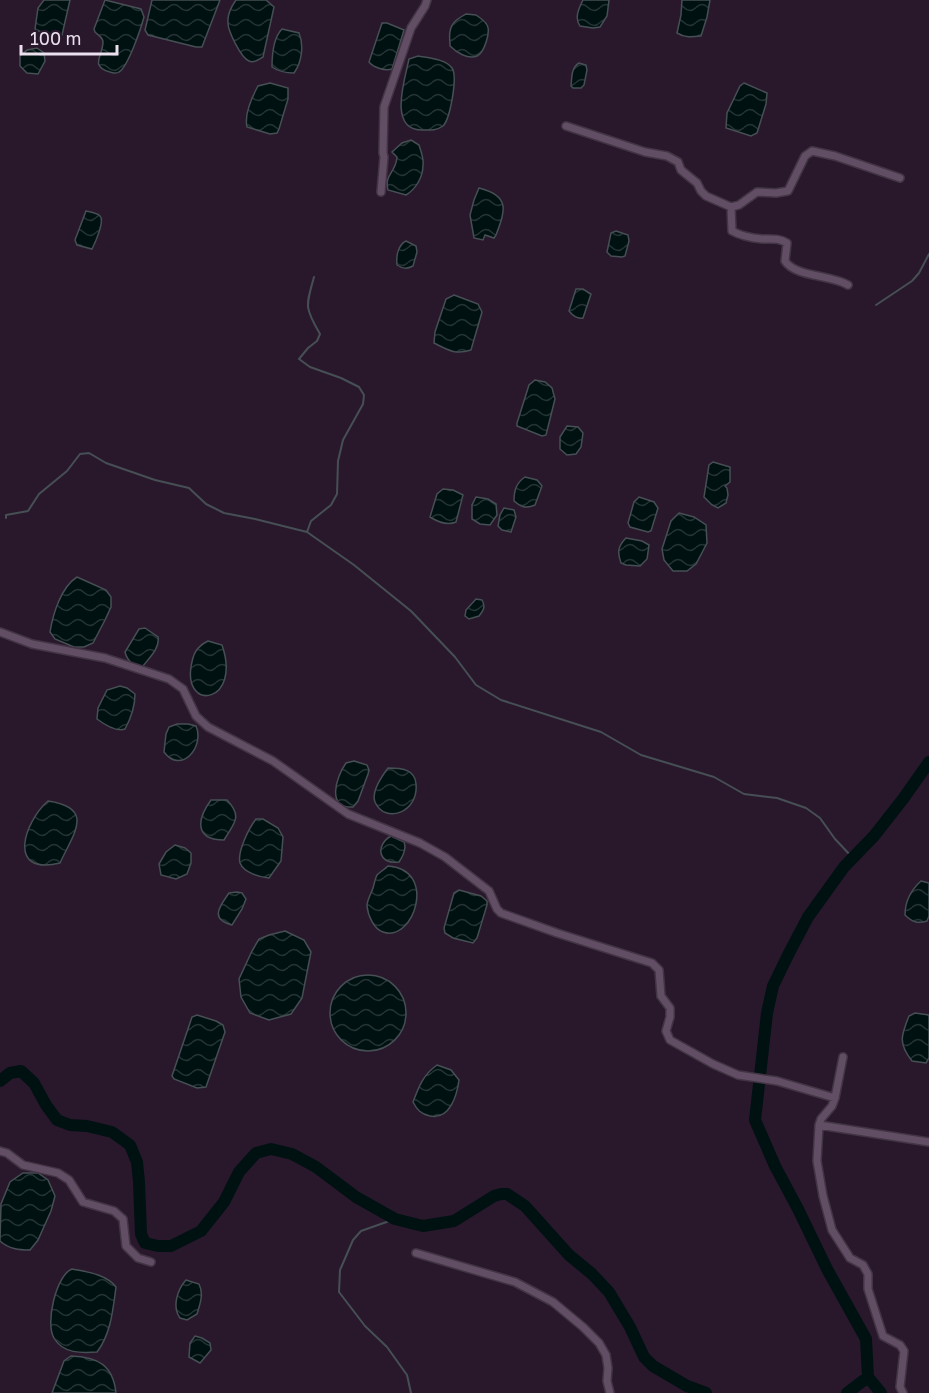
<svg xmlns="http://www.w3.org/2000/svg" width="929" height="1393" viewBox="0 0 929 1393" font-family="'Golos Text',sans-serif">
<style>
.water{fill:url(#water-waves);stroke:#464f54;stroke-width:1.5}
.lines{fill:none;stroke-linecap:round;stroke-linejoin:round}
.stream{stroke:#464f54;stroke-width:2}
.river{stroke:#001112;stroke-width:12}
.minor-casing{stroke:#423444;stroke-width:10}
.minor{stroke:#614d64;stroke-width:7}
</style>
<defs>
<pattern id="water-waves" width="16" height="10" patternUnits="userSpaceOnUse" patternTransform="scale(1.5)"><rect width="16" height="10" fill="#001112"/><path d="M0 5q4-4 8 0t8 0" fill="none" stroke="#253335"/></pattern>
</defs>
<rect width="100%" height="100%" fill="#29182c"/>
<!-- water -->
<path class="water" d="M 44,0 L 70,0 L 62,35 C 52,35 43,34 35,29 L 38,8 Z
M 105,0 L 141,9 L 144,17 C 141,28 128,67 119,72 C 116,74 114,73 110,72 C 89,66 103,56 103,42 C 103,37 98,35 95,32 L 94,29 Z
M 152,0 L 220,0 L 202,47 L 196,47 L 148,35 L 145,30 Z
M 236,0 L 266,0 L 274,7 L 263,57 C 258,60 254,63 249,61 C 241,58 228,31 228,23 C 227,14 231,7 236,0 Z
M 583,0 L 609,0 L 607,16 L 600,27 L 593,28 L 580,26 C 574,18 579,8 583,0 Z
M 682,0 L 710,0 L 707,17 L 701,36 C 692,37 685,38 677,33 L 681,15 Z
M 466,14 L 476,15 C 479,17 485,21 487,25 C 491,32 484,53 477,56 C 468,60 456,52 450,46 C 450,41 449,36 450,32 C 451,22 459,18 466,14 Z
M 382,23 L 387,23 L 404,30 L 392,69 C 385,71 374,68 369,62 Z
M 282,29 L 299,33 C 304,45 302,62 294,73 C 286,73 279,72 272,67 C 272,54 273,38 282,29 Z
M 37,48 L 44,53 L 45,61 L 38,74 L 27,73 L 20,66 L 20,56 L 27,50 Z
M 418,56 C 428,58 446,59 452,68 C 458,77 450,119 443,126 C 436,131 429,130 421,130 C 388,129 405,79 409,59 Z
M 579,63 L 586,65 L 587,70 L 584,85 L 581,88 L 573,88 L 571,86 C 572,77 571,68 579,63 Z
M 270,83 L 288,88 L 288,99 L 279,129 L 277,133 L 270,134 L 247,127 C 244,114 252,97 258,86 Z
M 744,83 L 767,93 L 766,104 L 757,133 L 751,136 L 726,128 L 727,113 L 740,86 Z
M 411,140 L 419,145 C 421,151 424,159 423,165 C 423,177 416,189 406,195 L 388,190 C 384,174 396,173 397,157 L 392,152 L 402,143 Z
M 479,188 C 511,196 505,211 496,235 L 494,238 L 485,235 L 483,240 L 474,238 L 470,215 L 474,200 Z
M 86,211 C 90,212 97,213 100,216 C 105,221 95,243 92,249 L 77,245 L 75,240 Z
M 616,231 L 628,235 L 629,241 L 625,256 L 622,257 L 611,256 L 607,252 L 611,233 Z
M 406,241 L 416,246 L 417,252 L 413,266 C 407,269 403,269 397,265 C 396,256 398,245 406,241 Z
M 576,289 L 583,289 L 591,294 L 583,318 C 577,319 573,316 569,311 Z
M 454,295 L 478,304 L 482,312 L 471,350 C 455,355 448,350 434,343 L 435,332 L 446,299 Z
M 535,380 L 545,382 L 552,388 L 555,399 L 546,435 L 542,436 L 517,426 L 517,423 L 529,385 Z
M 567,426 L 578,427 L 583,433 L 581,447 L 576,454 L 567,455 L 560,449 L 560,437 Z
M 713,462 L 730,467 L 730,482 L 725,486 L 727,488 L 728,495 L 726,503 L 718,508 L 712,505 L 704,497 L 709,465 Z
M 525,477 L 537,480 L 542,486 L 535,505 C 526,509 521,507 514,501 C 514,491 516,483 525,477 Z
M 443,489 L 453,490 L 463,495 L 456,522 C 447,526 438,522 430,517 L 437,494 Z
M 476,497 L 488,499 L 496,504 L 497,515 L 490,525 L 480,524 L 472,519 L 472,505 Z
M 639,497 L 654,502 L 658,508 L 651,531 L 648,532 L 630,527 L 628,523 L 634,502 Z
M 504,508 L 514,510 L 516,517 L 511,532 L 502,530 L 498,526 L 500,515 Z
M 679,513 L 694,517 L 706,525 L 707,543 L 696,564 L 687,571 L 673,571 L 664,560 L 662,549 L 671,521 Z
M 626,538 L 642,541 L 649,545 L 647,559 L 640,566 L 626,565 L 621,563 C 617,552 618,546 626,538 Z
M 77,577 L 106,590 L 111,597 L 111,607 L 105,620 L 93,643 L 84,647 L 74,647 L 55,639 L 50,632 C 53,614 61,587 77,577 Z
M 476,599 L 482,600 C 486,607 483,611 479,616 L 469,619 L 465,616 L 466,610 Z
M 145,628 L 158,637 C 160,648 150,657 143,666 C 134,668 127,660 125,652 L 139,629 Z
M 208,641 L 222,645 C 242,703 184,712 191,667 C 193,654 196,647 208,641 Z
M 120,686 L 127,688 L 135,694 C 135,706 131,718 125,729 C 116,732 105,725 97,719 L 98,708 L 107,690 Z
M 177,724 L 188,724 L 196,726 C 205,747 181,775 164,752 L 166,734 L 169,727 Z
M 354,761 L 367,765 L 369,770 L 368,774 L 358,801 L 353,807 C 326,809 336,777 346,763 Z
M 388,768 C 401,768 415,769 416,784 C 419,812 385,825 375,802 C 371,792 382,776 388,768 Z
M 211,800 L 227,800 C 243,817 234,823 224,840 C 194,840 197,819 211,800 Z
M 48,801 C 96,808 73,834 60,863 C 6,876 24,822 48,801 Z
M 256,819 L 263,819 L 278,828 L 283,837 L 281,861 L 269,878 C 260,877 244,873 240,863 C 237,852 249,828 256,819 Z
M 391,836 L 404,842 C 407,849 403,856 399,862 C 378,865 375,845 391,836 Z
M 175,845 L 185,848 L 191,853 L 191,863 L 187,874 L 176,879 L 161,875 L 159,864 L 166,852 Z
M 388,866 C 438,869 414,943 383,932 C 374,929 368,916 367,906 C 367,900 371,894 373,888 C 374,885 375,879 377,875 C 380,872 385,869 388,866 Z
M 921,881 L 929,883 L 929,916 L 927,921 C 918,924 912,922 905,915 C 905,902 911,890 921,881 Z
M 459,890 L 481,896 L 487,901 L 487,905 L 477,938 L 473,943 L 453,938 L 445,933 L 444,928 L 454,893 Z
M 237,892 L 242,893 L 246,899 L 242,909 L 232,925 C 209,919 220,906 229,893 Z
M 285,931 L 304,940 L 311,952 L 302,998 L 291,1014 L 269,1020 L 250,1013 L 241,997 L 239,979 L 252,951 L 259,939 L 269,935 Z
M330 1013a38 38 0 1 1 76 0a38 38 0 1 1-76 0Z
M 915,1013 L 929,1015 L 929,1058 L 926,1063 L 912,1061 C 898,1043 901,1036 909,1016 Z
M 197,1015 L 216,1021 L 223,1025 L 225,1032 L 206,1087 L 197,1088 L 174,1079 L 172,1076 L 192,1017 Z
M 437,1065 L 451,1070 L 459,1080 C 457,1095 450,1120 430,1116 C 421,1114 417,1110 413,1102 C 419,1086 423,1075 437,1065 Z
M 23,1173 L 38,1173 L 48,1180 L 55,1196 L 51,1211 L 42,1231 L 38,1240 L 30,1250 C 19,1250 9,1249 0,1241 L 1,1204 L 10,1182 Z
M 72,1269 C 87,1272 106,1274 116,1287 C 113,1309 111,1334 97,1352 C 82,1353 63,1354 54,1338 C 45,1324 56,1275 72,1269 Z
M 186,1280 L 199,1284 C 204,1294 200,1304 197,1314 L 187,1320 L 180,1318 C 172,1307 177,1290 186,1280 Z
M 195,1336 L 202,1338 L 210,1343 L 211,1350 L 200,1363 L 189,1357 L 190,1343 Z
M 71,1356 C 98,1357 113,1365 116,1393 L 52,1393 L 64,1361 Z"/>
<g class="lines">
<!-- stream -->
<path class="stream" d="M 876,305 L 912,281 L 919,273 L 929,254
M 6,518 L 6,515 L 28,511 L 39,494 L 67,471 L 80,454 L 89,453 L 106,463 L 155,480 L 189,488 L 206,504 L 224,513 L 255,519 L 307,532 L 354,565 L 411,611 L 455,657 L 476,685 L 501,700 L 601,732 L 641,755 L 714,777 L 744,794 L 777,798 L 806,808 L 820,818 L 835,839 L 852,857
M 307,532 L 311,521 L 331,505 L 337,494 L 338,461 L 343,440 L 363,404 L 364,395 L 359,387 L 341,378 L 310,367 L 299,359 L 308,348 L 317,341 L 320,334 C 304,307 306,306 314,277
M 395,1219 L 361,1231 L 353,1240 L 340,1270 L 339,1292 L 365,1326 L 387,1347 L 407,1375 L 411,1393"/>
<!-- river -->
<path class="river" d="M 0,1081 L 10,1073 L 21,1071 L 34,1083 L 46,1105 L 57,1120 L 70,1125 L 87,1126 L 112,1132 L 130,1145 L 137,1162 L 139,1182 L 141,1234 L 145,1243 L 158,1246 L 171,1246 L 201,1231 L 224,1202 L 239,1172 L 256,1153 L 271,1149 L 292,1154 L 316,1167 L 356,1197 L 395,1219 L 423,1226 L 454,1221 L 494,1196 L 501,1194 L 507,1194 L 525,1206 L 569,1255 L 592,1274 L 609,1292 L 630,1327 L 644,1357 L 653,1366 L 687,1386 L 706,1393
M 847,1393 L 868,1377
M 881,1393 L 868,1377 L 866,1339 L 827,1269 L 798,1209 L 775,1166 L 755,1120 L 767,1013 L 773,986 L 788,955 L 808,917 L 844,867 L 874,836 L 903,799 L 929,762"/>
<defs>
<path id="minor" d="M 566,126 L 645,152 L 667,156 L 678,162 L 681,170 L 697,183 L 701,191 L 706,196 L 731,207 L 739,205 L 757,192 L 776,193 L 788,191 L 805,156 L 812,151 L 835,156 L 900,178
M 381,192 L 384,157 L 383,153 L 384,107 L 411,28 L 425,6 L 427,0
M 731,207 L 732,231 C 741,236 751,238 762,239 C 772,239 779,238 787,243 L 785,261 C 795,277 832,275 848,285
M 0,632 L 32,644 L 105,658 L 169,679 L 183,689 L 196,716 L 208,727 L 273,761 L 348,814 L 420,843 L 445,857 L 489,891 L 497,909 L 501,913 L 557,933 L 652,963 L 659,970 L 661,996 L 670,1008 L 670,1017 L 666,1031 L 670,1040 L 713,1064 L 738,1075 L 777,1081 L 835,1098
M 843,1057 L 835,1098 L 832,1106 L 821,1119 L 819,1125 L 817,1161 L 823,1196 L 832,1230 L 850,1258 L 863,1265 L 868,1274 L 868,1289 L 883,1336 L 900,1345 L 904,1351 L 900,1387 L 903,1393
M 819,1125 L 929,1142
M 0,1151 L 7,1153 L 23,1165 L 58,1173 L 69,1180 L 83,1202 L 114,1211 L 123,1219 L 126,1246 L 138,1258 L 151,1262
M 416,1253 L 515,1282 L 553,1302 L 583,1327 L 599,1343 L 606,1355 L 608,1368 L 607,1381 L 610,1393"/>
</defs>
<!-- minor casing -->
<use href="#minor" class="minor-casing"/>
<!-- minor -->
<use href="#minor" class="minor"/>
</g>
<!-- scale -->
<path d="M21 45v9h96v-9" fill="none" stroke="#ebe0ed" stroke-width="3"/>
<text x="30" y="45" font-size="18" fill="#ebe0ed" stroke="#29182c" stroke-width="4.5" paint-order="stroke">100 m</text>
</svg>
